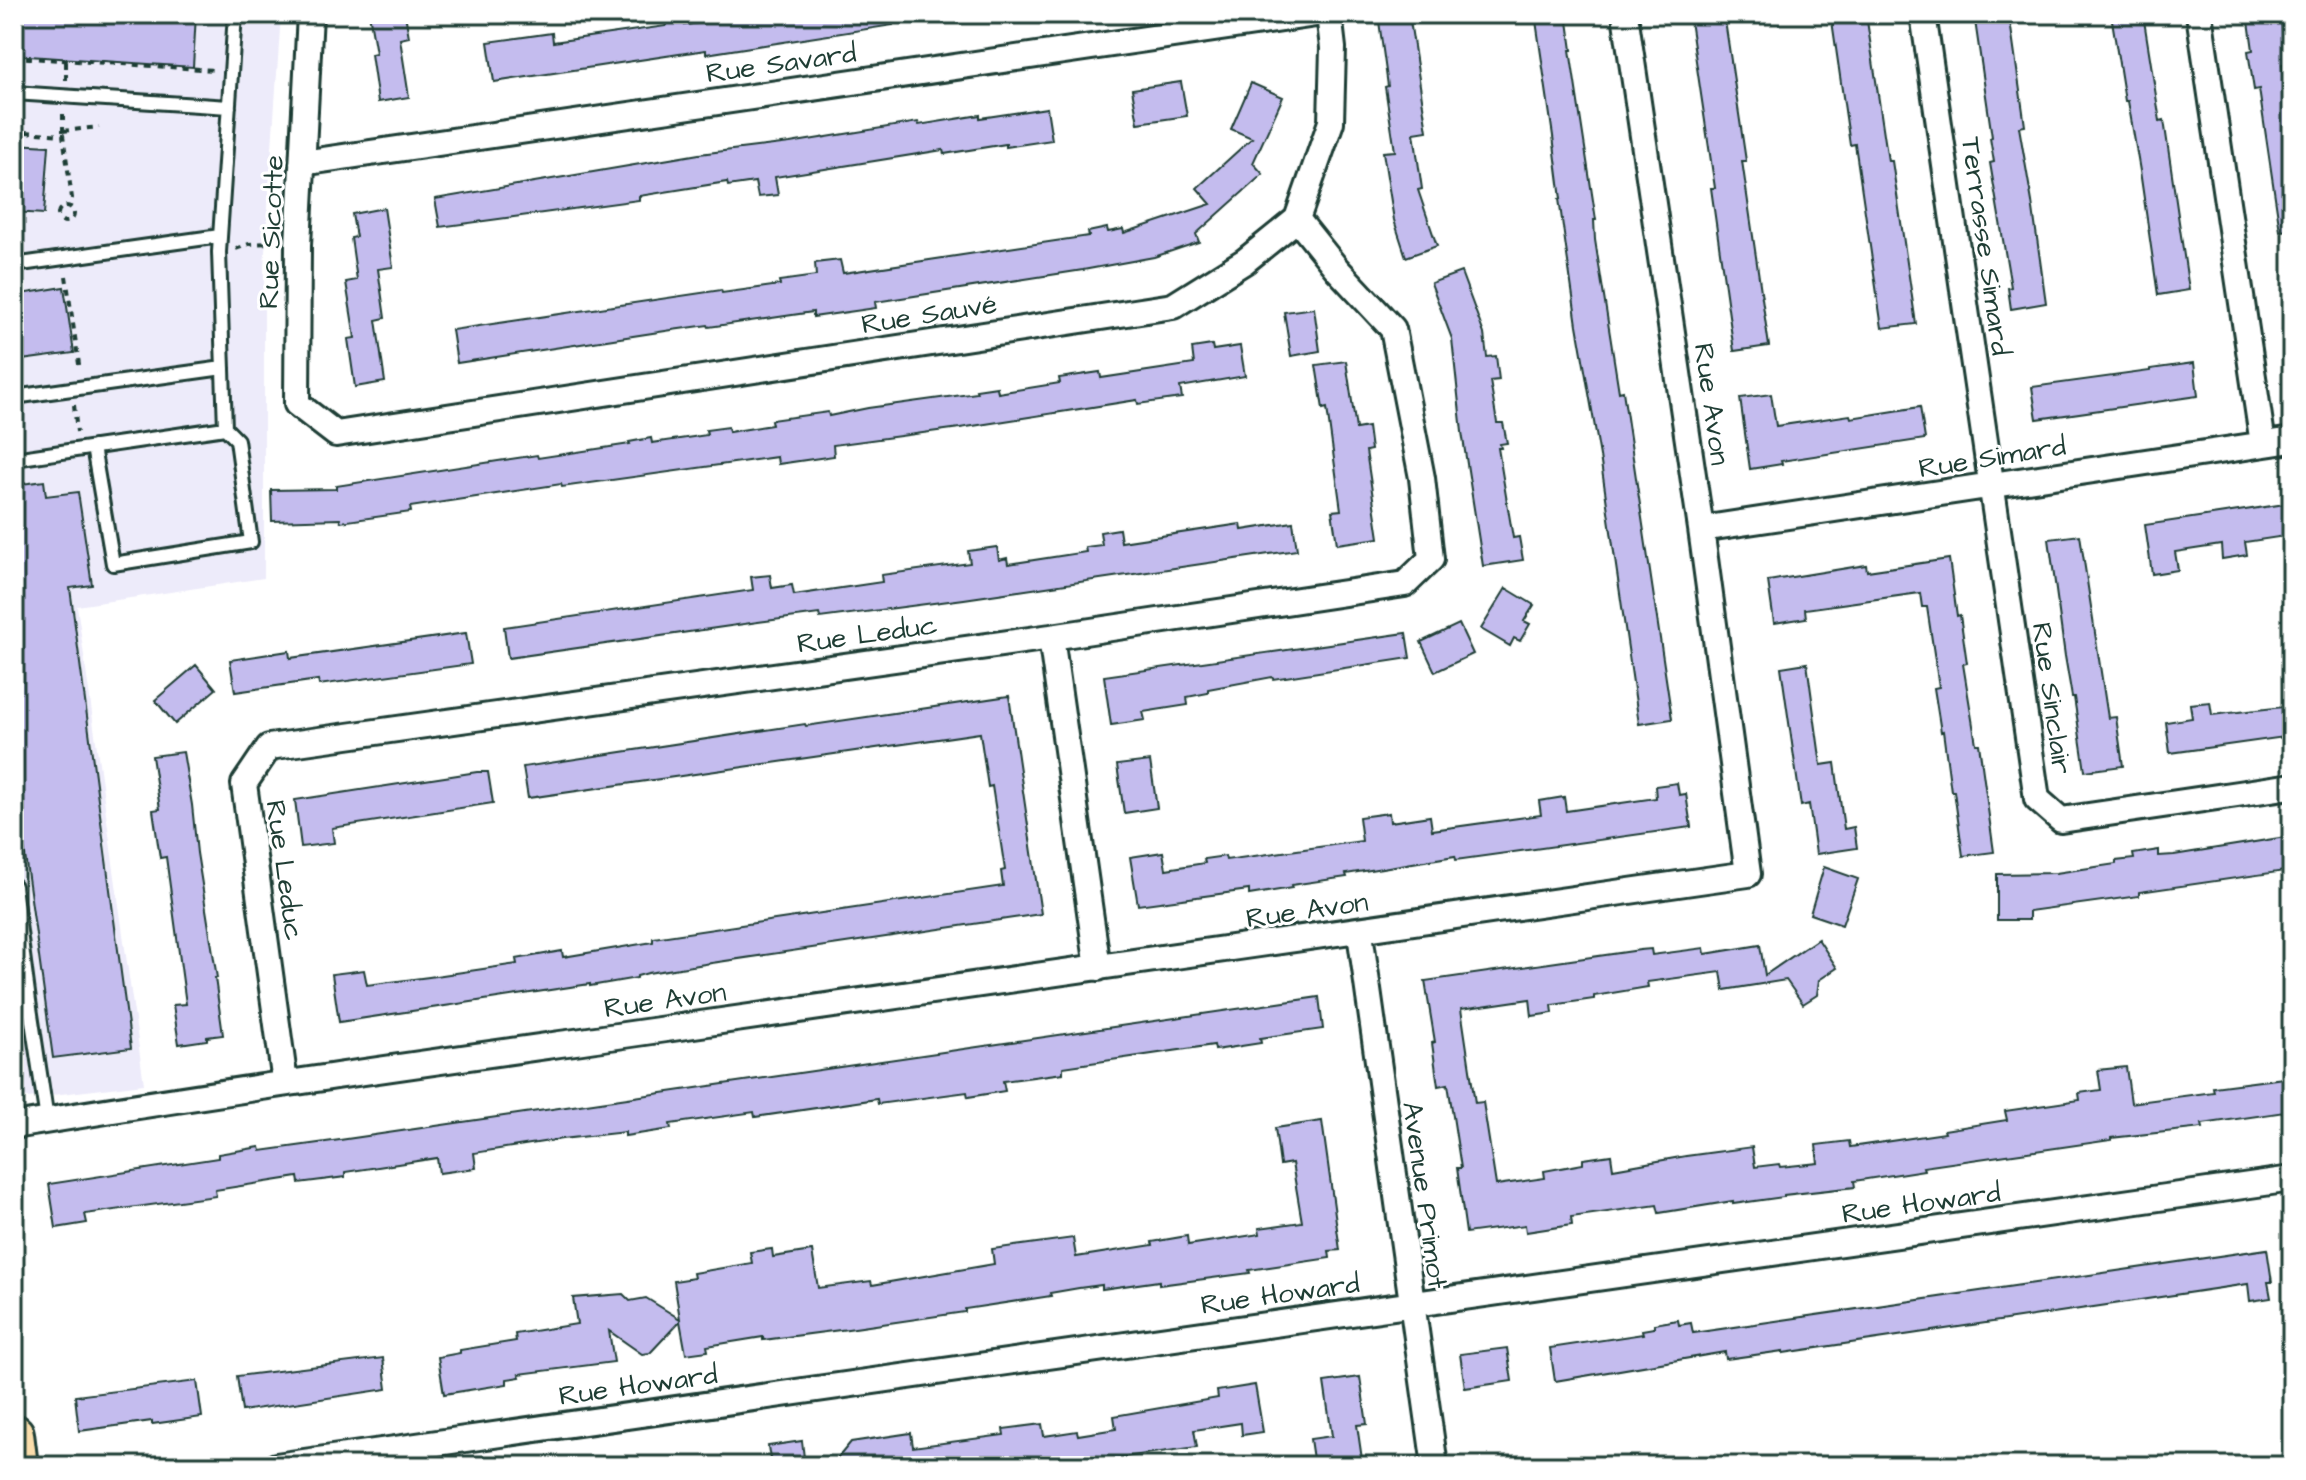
<svg xmlns="http://www.w3.org/2000/svg" width="2306" height="1480" viewBox="0 0 2306 1480" font-family="'Architects Daughter',sans-serif">
<style>
.built{fill:#edebfa}
.building{fill:#c4bcee;stroke:#1f3d34;stroke-width:2}
.lines{fill:none;stroke-linecap:round;stroke-linejoin:round}
.service-casing{stroke:#1f3d34;stroke-width:18}
.minor-casing{stroke:#1f3d34;stroke-width:30}
.primary-casing{stroke:#1f3d34;stroke-width:44}
.path{stroke:#1f3d34;stroke-width:4;stroke-dasharray:6 6;stroke-linecap:butt}
.service{stroke:#fff;stroke-width:12}
.minor{stroke:#fff;stroke-width:24}
.primary{stroke:#faddab;stroke-width:38}
.labels{text-anchor:middle;stroke-width:6;stroke-linejoin:round;paint-order:stroke}
.street-label{font-size:28px;fill:#1f3d34;stroke:#fff}
</style>
<rect width="100%" height="100%" fill="#fff"/>
<filter id="ink" filterUnits="userSpaceOnUse"><feTurbulence type="fractalNoise" baseFrequency=".0125" numOctaves="2"/><feDisplacementMap in="SourceGraphic" scale="16" xChannelSelector="R" yChannelSelector="G"/><feConvolveMatrix kernelMatrix="1 2 1 2 8 2 1 2 1" color-interpolation-filters="sRGB"/></filter>
<g filter="url(#ink)">
<!-- built -->
<path class="built" d="M 14,14 L 281,14 L 264,267 L 264,578 L 77,606 L 144,1084 L 28,1098 L 14,1089 Z"/>
<!-- building -->
<path class="building" d="M 14,14 L 196,14 L 193,67 L 14,55 Z
M 369,14 L 405,14 L 409,37 L 400,39 L 409,97 L 378,102 L 371,54 L 376,53 Z
M 758,14 L 892,14 L 893,25 L 706,54 L 706,50 L 494,82 L 488,42 L 552,33 L 553,42 L 666,26 L 665,21 L 684,19 L 685,25 Z
M 1378,14 L 1409,14 L 1427,131 L 1414,133 L 1422,189 L 1418,190 L 1437,246 L 1406,257 L 1394,220 L 1383,152 L 1395,151 L 1385,87 L 1388,86 Z
M 1535,14 L 1567,14 L 1572,50 L 1570,50 L 1596,220 L 1594,220 L 1595,240 L 1619,392 L 1623,391 L 1672,719 L 1639,724 L 1600,456 L 1577,325 L 1559,199 L 1561,199 L 1553,136 Z
M 1689,14 L 1724,14 L 1746,161 L 1742,161 L 1769,346 L 1734,351 L 1711,188 L 1715,188 Z
M 1831,14 L 1866,14 L 1888,161 L 1892,161 L 1916,324 L 1882,328 L 1855,144 L 1850,145 Z
M 1974,14 L 2009,14 L 2025,126 L 2019,127 L 2032,202 L 2046,303 L 2011,309 L 2008,288 L 2011,287 L 1990,163 L 1994,162 L 1990,138 L 1992,137 Z
M 2111,14 L 2143,14 L 2160,121 L 2164,120 L 2189,290 L 2158,295 L 2140,171 L 2128,101 L 2125,101 Z
M 2248,14 L 2280,14 L 2288,63 L 2282,64 L 2288,103 L 2292,102 L 2292,230 L 2280,231 L 2259,89 L 2254,90 L 2248,51 L 2253,50 Z
M 1181,82 L 1187,116 L 1138,123 L 1132,89 Z
M 1251,83 L 1283,97 L 1253,163 L 1263,174 L 1196,234 L 1199,242 L 1154,257 L 1083,270 L 875,302 L 876,308 L 813,317 L 813,312 L 709,327 L 708,325 L 672,330 L 457,363 L 452,330 L 721,290 L 722,293 L 780,285 L 779,281 L 816,276 L 815,263 L 840,260 L 843,273 L 1089,236 L 1088,232 L 1107,228 L 1108,232 L 1123,229 L 1124,233 L 1211,204 L 1197,188 L 1252,138 L 1231,129 Z
M 1047,108 L 1052,140 L 1006,147 L 1006,144 L 944,154 L 943,150 L 775,177 L 778,195 L 758,197 L 755,182 L 728,186 L 727,182 L 639,196 L 639,200 L 440,227 L 435,199 L 699,154 L 790,143 L 918,122 L 919,125 L 980,115 L 980,118 Z
M 14,144 L 49,146 L 44,214 L 14,212 Z
M 384,208 L 393,267 L 378,269 L 385,318 L 376,320 L 385,382 L 355,387 L 348,339 L 355,338 L 346,282 L 357,280 L 351,238 L 356,237 L 352,214 Z
M 1461,272 L 1484,334 L 1487,357 L 1496,356 L 1499,380 L 1490,381 L 1497,423 L 1503,423 L 1507,443 L 1500,444 L 1501,448 L 1498,448 L 1513,538 L 1519,537 L 1523,560 L 1483,566 L 1462,432 L 1452,339 L 1431,283 Z
M 64,287 L 74,353 L 14,361 L 14,295 Z
M 1314,308 L 1320,351 L 1291,356 L 1284,312 Z
M 1212,345 L 1213,350 L 1240,346 L 1245,376 L 1180,387 L 1182,398 L 1138,404 L 1137,400 L 960,428 L 833,445 L 834,456 L 778,464 L 777,457 L 562,487 L 561,484 L 410,507 L 411,512 L 341,522 L 340,519 L 272,521 L 271,490 L 336,489 L 336,486 L 537,455 L 538,458 L 630,444 L 629,442 L 651,438 L 652,443 L 707,435 L 706,430 L 728,427 L 729,432 L 772,425 L 771,420 L 828,412 L 829,416 L 868,408 L 977,393 L 976,390 L 997,387 L 998,393 L 1060,383 L 1059,378 L 1100,372 L 1101,378 L 1194,364 L 1192,348 Z
M 1346,361 L 1356,429 L 1368,427 L 1371,450 L 1366,451 L 1379,538 L 1337,544 L 1332,511 L 1341,510 L 1327,408 L 1323,409 L 1316,365 Z
M 2194,363 L 2198,396 L 2037,419 L 2032,387 L 2150,371 L 2150,369 Z
M 1771,394 L 1776,426 L 1850,415 L 1851,418 L 1920,407 L 1925,439 L 1781,461 L 1782,464 L 1750,469 L 1740,398 Z
M 44,481 L 46,496 L 78,492 L 92,585 L 70,588 L 131,1048 L 53,1058 L 14,776 L 14,485 Z
M 2292,503 L 2292,535 L 2245,542 L 2247,555 L 2222,559 L 2221,545 L 2175,552 L 2178,570 L 2152,574 L 2145,525 Z
M 1293,522 L 1297,550 L 964,599 L 820,618 L 819,614 L 758,622 L 508,658 L 504,627 L 753,590 L 751,577 L 770,575 L 772,588 L 792,585 L 794,595 L 882,582 L 881,575 L 970,563 L 968,551 L 997,547 L 999,560 L 1007,558 L 1008,564 L 1086,552 L 1085,547 L 1102,545 L 1100,532 L 1119,529 L 1121,542 L 1241,524 L 1242,530 Z
M 2080,535 L 2108,718 L 2116,717 L 2123,766 L 2085,771 L 2074,697 L 2072,697 L 2065,656 L 2049,539 Z
M 1949,559 L 1957,616 L 1960,615 L 1967,663 L 1963,664 L 1976,744 L 1979,744 L 1994,852 L 1963,856 L 1954,791 L 1951,791 L 1943,731 L 1941,732 L 1934,688 L 1939,687 L 1927,607 L 1922,607 L 1920,593 L 1805,609 L 1806,618 L 1774,623 L 1768,581 L 1866,565 L 1867,571 Z
M 1506,588 L 1534,605 L 1524,621 L 1530,624 L 1520,641 L 1514,638 L 1510,646 L 1481,629 Z
M 1459,624 L 1473,654 L 1435,672 L 1421,642 Z
M 466,633 L 471,664 L 319,685 L 318,680 L 235,692 L 230,660 L 289,651 L 290,658 Z
M 1406,633 L 1410,658 L 1273,679 L 1272,677 L 1208,689 L 1208,693 L 1187,697 L 1188,705 L 1143,712 L 1145,720 L 1111,725 L 1104,676 Z
M 1807,663 L 1821,765 L 1835,763 L 1844,829 L 1854,827 L 1857,848 L 1816,854 L 1809,804 L 1801,806 L 1781,667 Z
M 196,665 L 216,689 L 175,724 L 155,700 Z
M 1009,696 L 1041,914 L 705,964 L 648,973 L 637,976 L 637,978 L 590,986 L 590,984 L 339,1022 L 332,974 L 364,970 L 367,985 L 429,977 L 517,964 L 516,959 L 562,951 L 563,957 L 653,942 L 653,938 L 1003,886 L 1001,871 L 1005,870 L 992,786 L 988,787 L 980,733 L 528,798 L 523,767 L 805,724 L 806,726 Z
M 2210,702 L 2212,715 L 2292,706 L 2292,736 L 2170,753 L 2166,722 L 2192,718 L 2190,704 Z
M 183,752 L 192,805 L 197,853 L 217,978 L 215,978 L 223,1035 L 207,1037 L 207,1040 L 179,1044 L 173,1005 L 186,1004 L 166,857 L 160,858 L 153,810 L 160,809 L 152,756 Z
M 1150,761 L 1157,808 L 1124,813 L 1117,765 Z
M 477,772 L 488,772 L 493,803 L 332,828 L 334,843 L 301,847 L 295,800 Z
M 1677,783 L 1679,795 L 1686,794 L 1691,827 L 1456,860 L 1455,856 L 1346,874 L 1347,877 L 1291,885 L 1292,888 L 1249,895 L 1249,890 L 1138,905 L 1130,857 L 1163,852 L 1166,869 L 1205,863 L 1204,859 L 1225,856 L 1226,860 L 1362,841 L 1359,817 L 1389,813 L 1390,822 L 1430,816 L 1432,830 L 1541,815 L 1539,801 L 1564,797 L 1566,811 L 1656,798 L 1655,786 Z
M 2292,836 L 2292,870 L 2139,892 L 2139,896 L 2029,911 L 2029,920 L 1997,920 L 1997,874 L 2056,873 L 2116,864 L 2116,861 L 2134,859 L 2133,854 L 2159,850 L 2159,856 L 2174,855 Z
M 1824,867 L 1858,879 L 1842,925 L 1810,914 Z
M 1818,939 L 1837,968 L 1819,980 L 1817,995 L 1803,1004 L 1786,980 L 1724,990 L 1721,972 L 1647,982 L 1648,987 L 1594,996 L 1594,999 L 1552,1005 L 1553,1013 L 1532,1016 L 1530,999 L 1461,1009 L 1475,1103 L 1483,1102 L 1496,1185 L 1545,1178 L 1544,1171 L 1583,1164 L 1583,1159 L 1611,1155 L 1613,1169 L 1686,1156 L 1752,1147 L 1755,1167 L 1779,1164 L 1780,1167 L 1818,1163 L 1816,1145 L 1849,1141 L 1850,1147 L 1945,1133 L 1944,1130 L 2007,1120 L 2005,1111 L 2080,1100 L 2079,1093 L 2101,1090 L 2098,1070 L 2126,1067 L 2131,1103 L 2214,1092 L 2213,1087 L 2292,1077 L 2292,1111 L 2202,1124 L 2203,1128 L 2111,1138 L 2111,1140 L 1923,1167 L 1924,1170 L 1854,1181 L 1855,1187 L 1784,1195 L 1784,1197 L 1733,1204 L 1733,1201 L 1659,1213 L 1657,1205 L 1571,1217 L 1572,1225 L 1526,1232 L 1525,1225 L 1466,1233 L 1457,1168 L 1461,1168 L 1448,1084 L 1438,1086 L 1432,1043 L 1435,1042 L 1425,981 L 1640,950 L 1651,949 L 1652,955 L 1704,948 L 1705,954 L 1760,945 L 1765,975 Z
M 1319,997 L 1323,1029 L 1260,1038 L 1261,1043 L 1215,1050 L 1214,1045 L 1063,1067 L 1063,1073 L 1003,1081 L 1005,1091 L 968,1097 L 967,1092 L 878,1104 L 877,1099 L 755,1117 L 754,1112 L 670,1124 L 671,1129 L 625,1136 L 625,1132 L 562,1139 L 474,1153 L 476,1168 L 439,1173 L 437,1158 L 345,1172 L 345,1177 L 299,1183 L 298,1177 L 215,1190 L 216,1196 L 85,1214 L 87,1223 L 56,1228 L 49,1184 L 218,1158 L 218,1154 L 260,1147 L 261,1151 L 340,1140 Z
M 1322,1121 L 1340,1250 L 1329,1251 L 1330,1258 L 1249,1270 L 1250,1273 L 1159,1285 L 1159,1281 L 1102,1289 L 1102,1285 L 1079,1288 L 1050,1293 L 1051,1296 L 965,1309 L 965,1312 L 848,1329 L 763,1340 L 763,1337 L 707,1346 L 708,1351 L 686,1354 L 680,1321 L 650,1353 L 642,1354 L 609,1331 L 614,1362 L 519,1374 L 520,1377 L 507,1379 L 507,1384 L 444,1394 L 438,1357 L 460,1353 L 460,1350 L 516,1341 L 515,1334 L 577,1324 L 573,1298 L 623,1294 L 630,1301 L 646,1298 L 680,1319 L 674,1281 L 694,1278 L 693,1273 L 752,1263 L 750,1252 L 772,1249 L 773,1257 L 812,1251 L 818,1288 L 871,1281 L 872,1285 L 994,1264 L 992,1249 L 1073,1238 L 1076,1257 L 1153,1245 L 1152,1242 L 1187,1236 L 1188,1245 L 1260,1234 L 1259,1228 L 1302,1222 L 1292,1163 L 1280,1165 L 1275,1128 Z
M 2267,1249 L 2272,1282 L 2268,1282 L 2271,1298 L 2250,1301 L 2248,1284 L 1783,1353 L 1783,1351 L 1726,1359 L 1725,1352 L 1555,1381 L 1550,1348 L 1643,1334 L 1642,1330 L 1654,1328 L 1654,1324 L 1678,1320 L 1679,1325 L 1691,1323 L 1693,1333 Z
M 1507,1348 L 1512,1381 L 1465,1388 L 1460,1354 Z
M 383,1358 L 387,1389 L 242,1411 L 237,1376 Z
M 1360,1377 L 1367,1424 L 1357,1425 L 1363,1466 L 1314,1466 L 1310,1439 L 1332,1436 L 1324,1382 Z
M 197,1381 L 202,1417 L 152,1424 L 152,1421 L 79,1431 L 75,1396 Z
M 1255,1385 L 1263,1432 L 1242,1435 L 1241,1423 L 1194,1430 L 1197,1447 L 1102,1460 L 1103,1466 L 1070,1466 L 1069,1460 L 1025,1466 L 831,1466 L 851,1442 L 911,1433 L 913,1447 L 1004,1435 L 1003,1429 L 1042,1424 L 1044,1436 L 1077,1431 L 1078,1435 L 1116,1429 L 1114,1416 L 1218,1398 L 1217,1391 Z
M 802,1441 L 805,1466 L 771,1466 L 768,1446 Z"/>
<g class="lines">
<defs>
<path id="service" d="M 14,93 L 229,107
M 14,265 L 220,236
M 14,397 L 223,368
M 93,447 L 113,564 L 251,542 L 237,440 L 225,428
M 14,459 L 225,428 L 219,252 L 235,14
M 14,886 L 29,1001 L 47,1120"/>
<path id="minor" d="M 310,14 L 298,245 L 297,404 L 336,434 L 1173,306 L 1245,261 L 1297,219 L 1331,122 L 1333,48 L 1329,14
M 1923,14 L 2037,799 L 2061,820 L 2292,786
M 2199,14 L 2263,444
M 302,163 L 1316,14
M 1701,529 L 2292,440
M 1051,637 L 1098,968
M 1360,933 L 1435,1466
M 285,1083 L 244,784 L 269,747 L 1051,637 L 1405,584 L 1431,559 L 1422,478 L 1393,329 L 1337,269 L 1297,219
M 14,1126 C 217,1092 420,1064 624,1035 C 998,982 1373,931 1748,874 L 1701,529 L 1625,14
M 276,1466 L 2292,1179"/>
<path id="primary" d="M 14,1434 L 18,1466"/>
</defs>
<!-- service casing -->
<use href="#service" class="service-casing"/>
<!-- minor casing -->
<use href="#minor" class="minor-casing"/>
<!-- primary casing -->
<use href="#primary" class="primary-casing"/>
<!-- path -->
<path class="path" d="M 14,57 L 215,70
M 66,80 L 66,61
M 14,131 L 63,135 L 72,198 L 70,207
M 63,131 L 99,127
M 63,132 L 63,113
M58 214a8 8 0 1 1 16 0a8 8 0 1 1-16 0Z
M 236,249 L 249,244 L 274,243
M 66,276 L 80,371
M 74,405 L 77,432"/>
<!-- service -->
<use href="#service" class="service"/>
<!-- minor -->
<use href="#minor" class="minor"/>
<!-- primary -->
<use href="#primary" class="primary"/>
</g>
</g>
<g class="labels">
<!-- street labels -->
<g class="street-label">
<text transform="translate(781 62) rotate(-8)" y="10">Rue Savard</text>
<text transform="translate(270 232) rotate(-88)" y="10">Rue Sicotte</text>
<text transform="translate(1987 246) rotate(82)" y="10">Terrasse Simard</text>
<text transform="translate(929 313) rotate(-9)" y="10">Rue Sauvé</text>
<text transform="translate(1713 404) rotate(82)" y="10">Rue Avon</text>
<text transform="translate(1992 456) rotate(-9)" y="10">Rue Simard</text>
<text transform="translate(867 633) rotate(-8)" y="10">Rue Leduc</text>
<text transform="translate(2053 698) rotate(82)" y="10">Rue Sinclair</text>
<text transform="translate(286 870) rotate(82)" y="10">Rue Leduc</text>
<text transform="translate(1307 909) rotate(-8)" y="10">Rue Avon</text>
<text transform="translate(665 999) rotate(-8)" y="10">Rue Avon</text>
<text transform="translate(1426 1195) rotate(82)" y="10">Avenue Primot</text>
<text transform="translate(1921 1202) rotate(-8)" y="10">Rue Howard</text>
<text transform="translate(1280 1293) rotate(-8)" y="10">Rue Howard</text>
<text transform="translate(638 1384) rotate(-8)" y="10">Rue Howard</text>
</g>
</g>
<!-- margin -->
<rect width="2306" height="1480" fill="none" stroke="#fff" stroke-width="48"/>
<rect x="24" y="24" width="2258" height="1432" fill="none" stroke="#1f3d34" stroke-width="3" filter="url(#ink)"/>
</svg>
